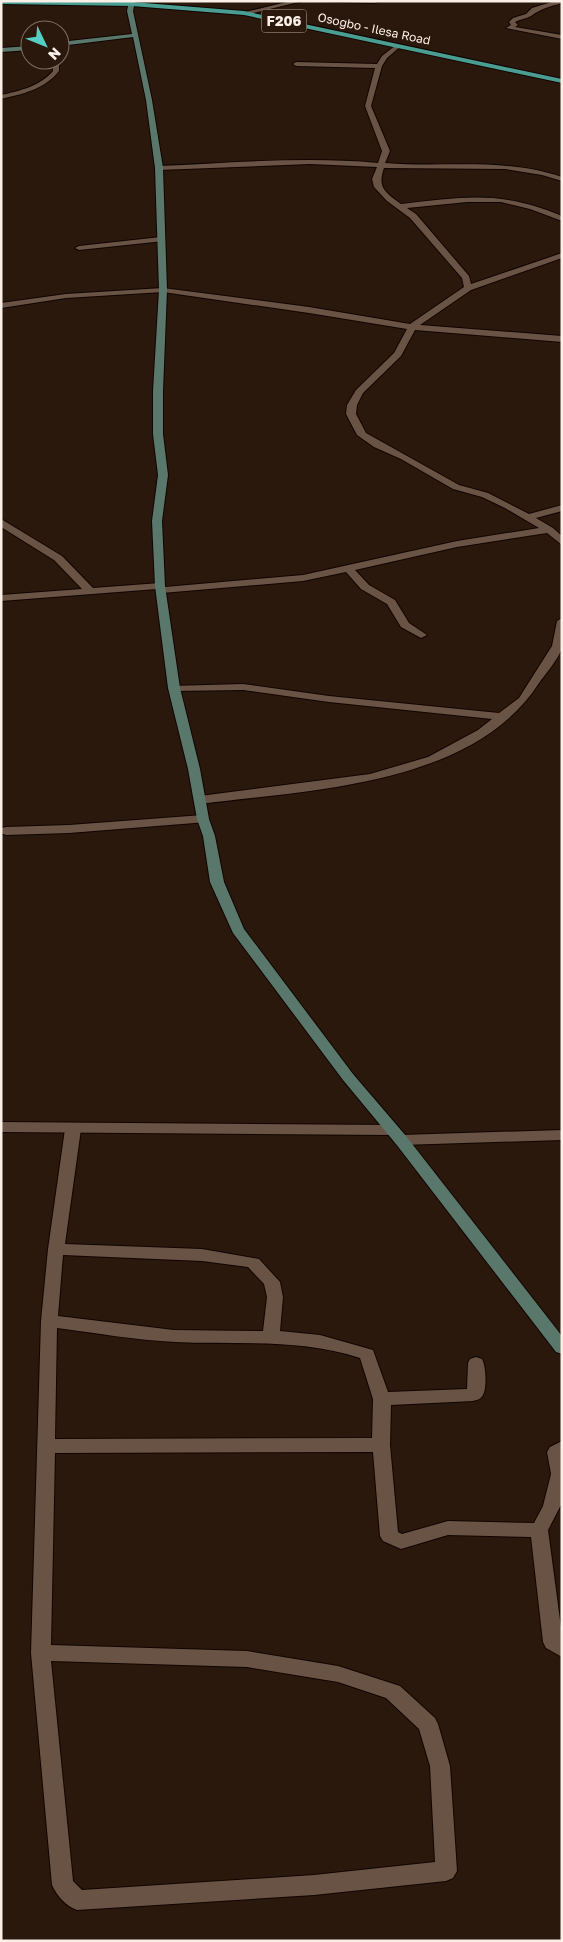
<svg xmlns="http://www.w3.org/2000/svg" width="563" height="1942" viewBox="0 0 563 1942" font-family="'Golos Text',sans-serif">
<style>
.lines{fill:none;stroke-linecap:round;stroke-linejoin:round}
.minor-casing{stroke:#120400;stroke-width:2}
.tertiary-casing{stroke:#120400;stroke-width:2}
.secondary-casing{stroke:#120400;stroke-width:2}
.primary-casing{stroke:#120400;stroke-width:2}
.minor{fill:#695345;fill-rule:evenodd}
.tertiary{fill:#695345;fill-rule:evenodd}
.secondary{fill:#59786b;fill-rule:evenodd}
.primary{fill:#4a9d91;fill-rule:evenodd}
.labels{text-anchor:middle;stroke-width:5;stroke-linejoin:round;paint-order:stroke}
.far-street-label{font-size:12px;fill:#fcefe7;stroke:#2a180c}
.shield{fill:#2a180c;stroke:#bdaea5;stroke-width:1}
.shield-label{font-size:14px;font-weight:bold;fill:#fcefe7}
</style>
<rect width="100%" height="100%" fill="#2a180c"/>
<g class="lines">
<defs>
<path id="minor" d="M 291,1 L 303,1 L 244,15 L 241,13 Z
M 312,1 L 378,1 L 375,3 Z
M 555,1 L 562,1 L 562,3 C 549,7 542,8 531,16 C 526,19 520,19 515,22 L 518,25 L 515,27 L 562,35 L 562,39 L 506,28 L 511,25 L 509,22 L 513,18 L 526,14 L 532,8 Z
M 396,45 L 401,46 L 387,58 L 382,66 L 371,106 L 390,151 L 385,163 C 445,168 504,157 562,177 L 562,181 L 542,175 L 505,169 L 384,168 C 377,188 385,192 401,204 C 464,197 501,190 562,216 L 562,221 L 530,209 L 501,202 L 467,202 L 407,208 L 416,214 L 469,276 L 471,284 L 562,253 L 562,258 L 471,290 L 420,325 L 562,336 L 562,342 L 415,330 L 401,356 L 363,393 L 357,405 L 356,414 L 366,433 L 459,485 L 488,493 L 529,514 L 562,505 L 562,511 L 536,518 L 553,528 L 562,536 L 562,545 L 547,533 L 457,547 L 355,570 L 369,585 L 395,600 L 409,623 L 427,635 L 421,638 L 401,627 L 387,604 L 361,589 L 346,572 L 303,581 L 162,593 L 158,592 L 157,589 L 1,601 L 1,595 L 82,589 L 54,560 L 1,527 L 1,519 L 62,556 L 93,588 L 160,583 L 164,584 L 165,587 L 303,575 L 457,541 L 539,528 L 505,508 L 482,497 L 453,489 L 401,459 L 374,447 L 357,435 L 346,414 L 347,405 L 356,390 L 394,353 L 407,329 L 309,313 L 163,292 L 66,298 L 1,308 L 1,303 L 66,294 L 163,288 L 309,307 L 410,324 L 464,287 L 462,278 L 410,218 L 387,201 L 374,187 L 372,179 L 377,167 L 310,164 L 159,170 L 155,168 L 159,166 C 232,163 305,156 378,163 L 382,151 L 365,106 L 375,68 L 296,66 L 293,64 L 296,62 L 377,64 L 382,56 Z
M 53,60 L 59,60 L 59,71 C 45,89 23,94 1,99 L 1,95 C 20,91 40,86 53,71 Z
M 161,237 L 165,239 L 164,241 L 79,250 L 75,248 L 79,246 Z
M 562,618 C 562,627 563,639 562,648 C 559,658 545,675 539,683 C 473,786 309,790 200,804 L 194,800 L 200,796 L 370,774 L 428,757 L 478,730 L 492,719 L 329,702 L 243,690 L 174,691 L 170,690 L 168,688 L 170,686 L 243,684 L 329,696 L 499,713 L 519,698 L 552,646 L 557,621 Z
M 203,815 L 209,819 L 207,822 L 69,833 L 6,835 L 1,833 L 2,828 L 6,827 L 69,825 Z
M 73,1124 L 78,1126 L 81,1129 L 65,1244 L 202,1249 L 259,1259 L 280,1282 L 283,1297 L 280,1331 L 320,1335 L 373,1350 L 388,1392 L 467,1389 L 468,1363 L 470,1359 L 476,1357 L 482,1359 C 486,1366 487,1388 483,1395 C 481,1399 477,1400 473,1401 L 391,1405 L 390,1445 L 398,1532 L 402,1534 L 448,1521 L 534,1523 L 543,1506 L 551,1474 L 547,1452 L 550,1447 L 562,1441 L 562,1503 L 548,1530 L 562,1635 L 562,1657 L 546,1648 L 543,1642 L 531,1537 L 448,1535 L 401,1549 L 383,1541 L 380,1536 L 373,1452 L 55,1453 L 51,1645 L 247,1651 L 338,1666 L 400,1686 L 435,1718 L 438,1724 L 450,1766 L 457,1871 L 453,1878 L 446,1881 L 314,1895 L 77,1910 C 66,1906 57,1896 52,1885 L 31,1653 L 41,1321 L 48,1249 L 65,1129 L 68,1126 ZM 63,1255 L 202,1261 L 248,1267 L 264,1284 L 267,1297 L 263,1331 L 174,1330 L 58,1316 ZM 57,1328 C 96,1333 135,1340 175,1342 C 237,1345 299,1338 360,1358 L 373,1399 L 372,1438 L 55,1439 ZM 51,1661 L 247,1667 L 338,1682 L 386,1698 L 419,1729 L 430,1766 L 435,1862 L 314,1875 L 82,1890 L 73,1881 Z
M 562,1130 L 562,1140 L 401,1145 L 396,1144 L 393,1140 L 396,1136 L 401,1135 Z"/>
<path id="tertiary" d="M 1,1122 L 391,1125 L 396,1126 L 399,1130 L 396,1134 L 391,1135 L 1,1132 Z"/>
<path id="secondary" d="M 129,1 L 135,1 L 133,11 L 152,100 L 163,168 L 167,290 L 163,391 L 163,434 L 168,475 L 162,521 L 165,586 L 180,688 L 200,769 L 209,819 L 215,836 L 224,882 L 244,929 L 353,1074 L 406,1136 L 562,1336 L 562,1354 L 556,1352 L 396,1144 L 343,1080 L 233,933 L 210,882 L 203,836 L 197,819 L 188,769 L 168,688 L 155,586 L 152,521 L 158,475 L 153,434 L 153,391 L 159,290 L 155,168 L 146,100 L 133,37 L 60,46 L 60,42 L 132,34 L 127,11 Z
M 30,46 L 30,50 L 1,52 L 1,48 Z"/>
<path id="primary" d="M 1,1 L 132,2 L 244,11 L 562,79 L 562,83 L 244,15 L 132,6 L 1,4 Z"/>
</defs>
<!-- minor casing -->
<use href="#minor" class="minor-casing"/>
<!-- tertiary casing -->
<use href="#tertiary" class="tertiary-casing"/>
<!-- secondary casing -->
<use href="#secondary" class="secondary-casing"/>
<!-- primary casing -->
<use href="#primary" class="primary-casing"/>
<!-- minor -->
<use href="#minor" class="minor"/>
<!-- tertiary -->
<use href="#tertiary" class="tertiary"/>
<!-- secondary -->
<use href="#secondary" class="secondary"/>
<!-- primary -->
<use href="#primary" class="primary"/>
</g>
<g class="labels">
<!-- far-street labels -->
<g class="far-street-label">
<text transform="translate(374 29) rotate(12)" y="4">Osogbo - Ilesa Road</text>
</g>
<!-- shield labels -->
<rect class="shield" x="261.5" y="9.5" width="45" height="23" rx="4"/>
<g class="shield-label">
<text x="284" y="26">F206</text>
</g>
</g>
<!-- border -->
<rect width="563" height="1942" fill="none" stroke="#fcefe7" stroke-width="5"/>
<!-- north arrow -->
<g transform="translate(45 45) rotate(133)"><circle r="24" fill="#2a180c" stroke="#7e6e64"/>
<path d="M0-4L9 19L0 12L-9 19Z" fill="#56cec3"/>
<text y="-8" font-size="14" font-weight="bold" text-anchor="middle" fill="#fcefe7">N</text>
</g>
</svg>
